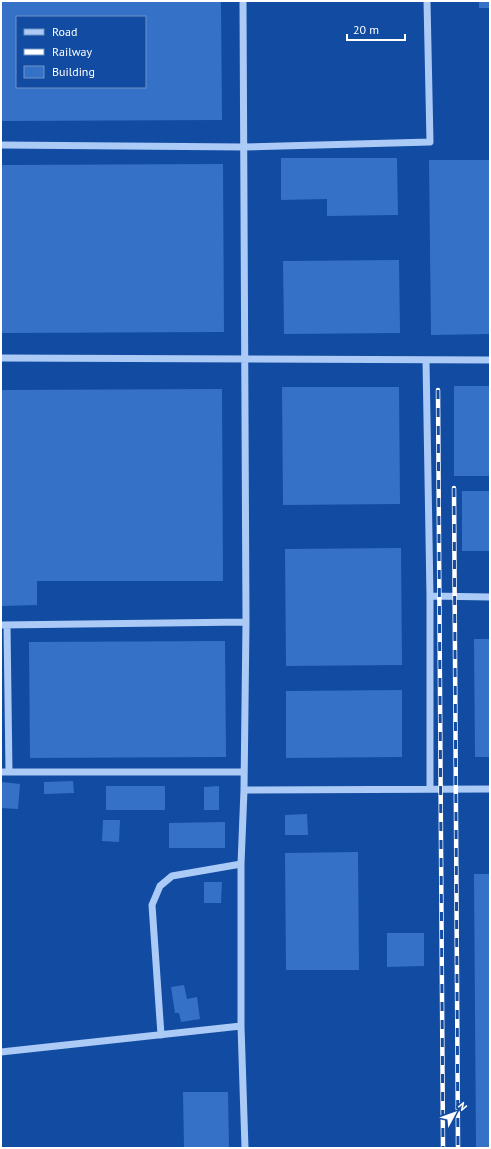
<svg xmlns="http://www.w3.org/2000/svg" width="491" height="1149" viewBox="0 0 491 1149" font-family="'PT Sans',sans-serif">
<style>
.building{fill:#3572c7;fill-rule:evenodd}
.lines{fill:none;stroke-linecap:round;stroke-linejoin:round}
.minor{stroke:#abcaf5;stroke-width:7}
.rail-casing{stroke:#fff;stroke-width:4.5}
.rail{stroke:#114ba2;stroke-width:3;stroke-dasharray:9;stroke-linecap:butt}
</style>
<rect width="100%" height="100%" fill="#114ba2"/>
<!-- building -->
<path class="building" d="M 1,1 L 221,1 L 222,120 L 1,121 ZM 17,17 L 145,17 L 145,87 L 17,87 Z
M 479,1 L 490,1 L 490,8 L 479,8 Z
M 281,158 L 397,158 L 398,215 L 327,216 L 327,199 L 281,200 Z
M 429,160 L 490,160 L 490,334 L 431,335 Z
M 223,164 L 224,332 L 1,333 L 1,165 Z
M 399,260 L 400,333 L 284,334 L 283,261 Z
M 454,386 L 490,386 L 490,476 L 454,476 Z
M 282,387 L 399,387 L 400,504 L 283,505 Z
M 222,389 L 223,581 L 37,581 L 37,605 L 1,606 L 1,390 Z
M 462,491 L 490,491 L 490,551 L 462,551 Z
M 401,548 L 402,665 L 286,666 L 285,549 Z
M 474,639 L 490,639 L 490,757 L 475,757 Z
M 225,641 L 226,757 L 30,758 L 29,642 Z
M 402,690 L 402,757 L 286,758 L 286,691 Z
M 73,781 L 74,793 L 44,794 L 44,782 Z
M 2,782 L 20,784 L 18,809 L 1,808 Z
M 106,786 L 165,786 L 165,810 L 106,810 Z
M 219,786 L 219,810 L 204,810 L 204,787 Z
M 307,814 L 308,835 L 285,835 L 285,815 Z
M 103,820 L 120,820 L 119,842 L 102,841 Z
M 225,822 L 225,848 L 169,848 L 169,823 Z
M 358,852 L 359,970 L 286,970 L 285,853 Z
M 474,874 L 490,874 L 490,1148 L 476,1148 Z
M 204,882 L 222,882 L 221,903 L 204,903 Z
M 387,933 L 424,933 L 424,966 L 387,967 Z
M 184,985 L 187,999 L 197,997 L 200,1019 L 181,1022 L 179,1013 L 175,1013 L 171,987 Z
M 183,1092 L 228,1092 L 229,1148 L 184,1148 Z"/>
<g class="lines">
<!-- minor -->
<path class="minor" d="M 243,1 L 246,622 L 244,790 L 241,864 L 241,1026 L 245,1148
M 1,145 L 244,147 L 430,142 L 427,1
M 1,358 L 490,360
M 426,360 L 430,596 L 430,789
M 430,596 L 490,597
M 1,625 L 246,622
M 7,625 L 9,772
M 1,772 L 244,772
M 244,790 L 490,789
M 161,1035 L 152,905 L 160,886 L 172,876 L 241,864
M 1,1052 L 241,1026"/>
<defs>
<path id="rail" d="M 438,390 L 443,1148
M 454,488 L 458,1148"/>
</defs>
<!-- rail casing -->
<use href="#rail" class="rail-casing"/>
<!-- rail -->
<use href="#rail" class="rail"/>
</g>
<!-- border -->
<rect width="491" height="1149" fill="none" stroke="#ffffff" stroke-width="4"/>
<!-- legend -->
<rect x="16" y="16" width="130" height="72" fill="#114ba2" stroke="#7093c7"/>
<rect x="24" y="29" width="20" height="6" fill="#abcaf5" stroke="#7093c7"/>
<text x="52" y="36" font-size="12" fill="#ffffff">Road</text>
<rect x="24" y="49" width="20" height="6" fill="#ffffff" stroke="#7093c7"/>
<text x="52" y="56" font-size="12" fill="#ffffff">Railway</text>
<rect x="24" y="66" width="20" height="12" fill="#3572c7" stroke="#7093c7"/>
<text x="52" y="76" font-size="12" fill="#ffffff">Building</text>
<!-- north arrow -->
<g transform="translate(455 1113) rotate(49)" stroke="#114ba2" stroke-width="3" paint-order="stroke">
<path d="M0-3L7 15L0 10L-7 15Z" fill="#ffffff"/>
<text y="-6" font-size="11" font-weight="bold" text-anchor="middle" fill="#ffffff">N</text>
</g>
<!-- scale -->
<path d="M347 34v6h58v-6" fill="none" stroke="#ffffff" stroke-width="2"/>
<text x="353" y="34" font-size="12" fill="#ffffff" stroke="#114ba2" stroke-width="3" paint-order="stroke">20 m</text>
</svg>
